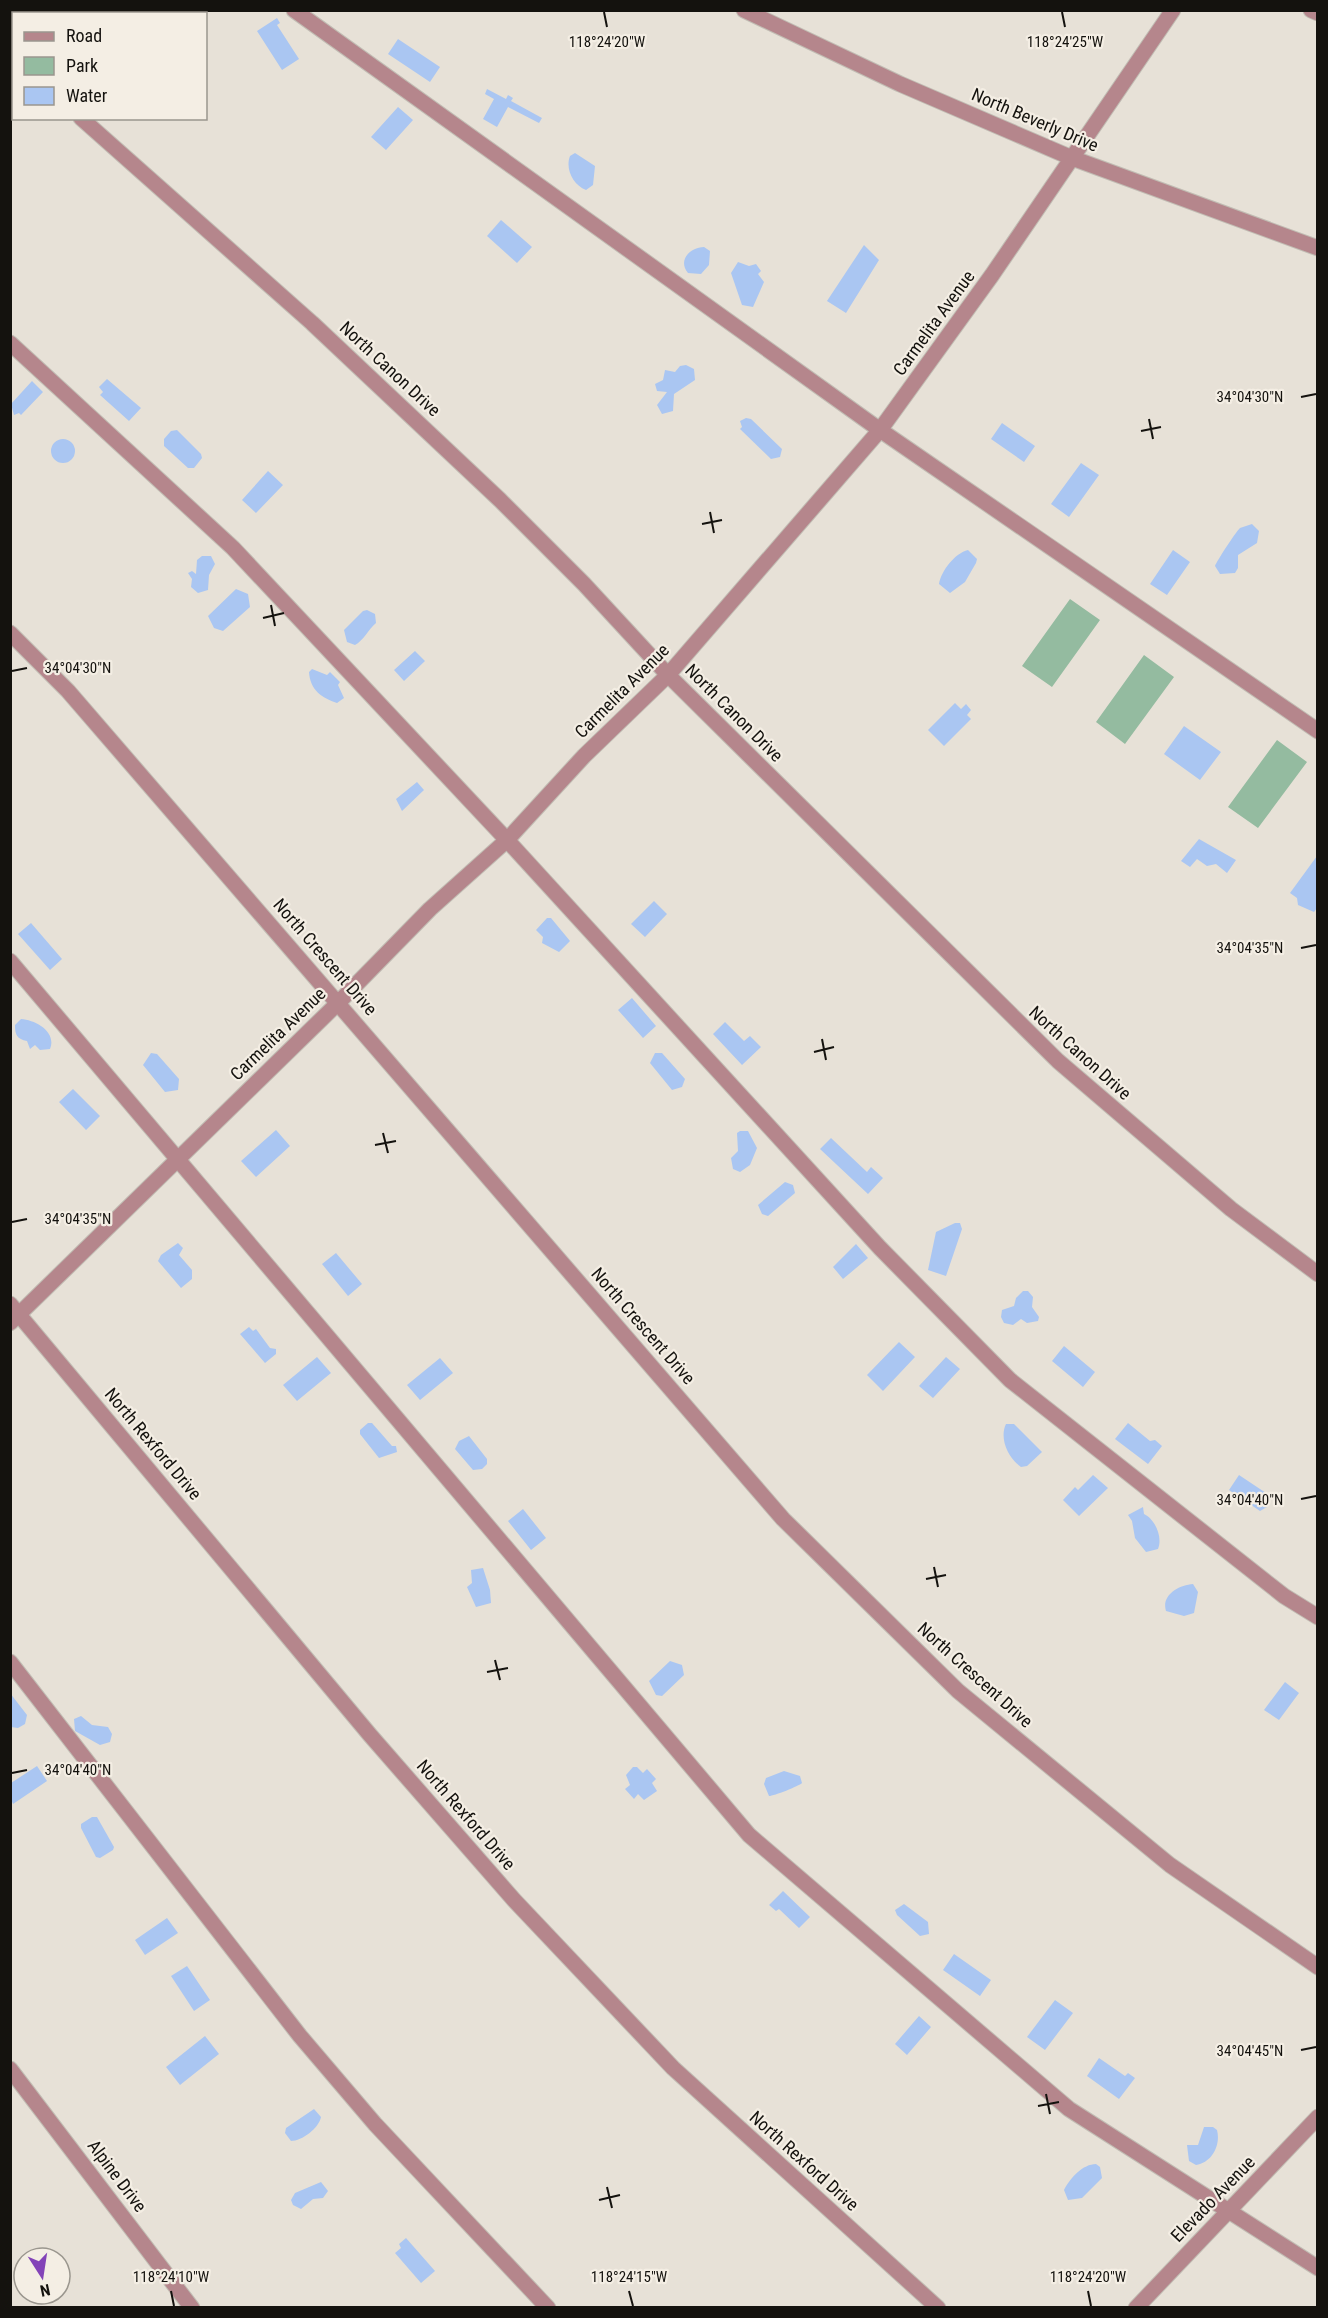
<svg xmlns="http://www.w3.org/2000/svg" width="1328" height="2318" viewBox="0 0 1328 2318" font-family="'Roboto Condensed',sans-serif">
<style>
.green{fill:#94bba0}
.water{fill:#aac6f2}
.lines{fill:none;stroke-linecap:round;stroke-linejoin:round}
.minor-casing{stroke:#c1bcb3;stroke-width:17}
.minor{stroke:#b5868c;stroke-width:15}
.ticks{fill:none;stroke:#14120e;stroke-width:2}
.labels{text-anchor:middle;stroke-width:4.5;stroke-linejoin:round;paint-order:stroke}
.street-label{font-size:18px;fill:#14120e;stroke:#f4eee4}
.ticks-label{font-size:15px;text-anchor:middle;fill:#14120e;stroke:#f4eee4;stroke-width:4.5;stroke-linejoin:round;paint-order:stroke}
</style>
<rect width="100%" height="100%" fill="#e7e1d7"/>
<!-- green -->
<path class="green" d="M 1070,599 L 1100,620 L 1052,687 L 1022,666 Z
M 1144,655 L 1174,677 L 1125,744 L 1096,722 Z
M 1277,740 L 1307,762 L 1258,828 L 1228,807 Z"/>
<!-- water -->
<path class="water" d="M 277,18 L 280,23 L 277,25 L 299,59 L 282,70 L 257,31 Z
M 398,39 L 440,67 L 430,82 L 388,54 Z
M 487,89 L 506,99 L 508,95 L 513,98 L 511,101 L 542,118 L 539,123 L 508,107 L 497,127 L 483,119 L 494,99 L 485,94 Z
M 398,107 L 413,120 L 386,150 L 371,137 Z
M 575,153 L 595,166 L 593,185 L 586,190 C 573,185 565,169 570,156 Z
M 501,220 L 532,247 L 517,263 L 487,236 Z
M 864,245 L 879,260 L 846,313 L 827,301 Z
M 704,247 L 710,251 L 709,265 L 701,274 L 688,273 C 677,260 691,247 704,247 Z
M 738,262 L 749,266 L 756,264 L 761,271 L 758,274 L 764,282 L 753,307 L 742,305 L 731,273 Z
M 686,365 L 694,369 L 695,380 L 674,394 L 673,411 L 662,414 L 657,405 L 667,392 L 657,391 L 655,384 L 663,380 L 665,370 L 675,372 L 680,366 Z
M 107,379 L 141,408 L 129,421 L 100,395 L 103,392 L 99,387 Z
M 32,381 L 43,392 L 21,415 L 19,413 L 14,415 L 11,404 Z
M 746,418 L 751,419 L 782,449 L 780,457 L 771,459 L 740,429 L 742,427 L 740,421 Z
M 1002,423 L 1035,446 L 1024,462 L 991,439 Z
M 177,430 L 201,454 L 202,458 L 194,468 L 188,468 L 164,446 L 164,439 L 171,431 Z
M51 451a12 12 0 1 1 24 0a12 12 0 1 1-24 0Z
M 1081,463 L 1099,475 L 1069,517 L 1051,504 Z
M 268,471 L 283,485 L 256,513 L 242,500 Z
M 1252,524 L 1259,531 L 1257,543 L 1238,555 L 1238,568 L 1235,573 L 1220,574 L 1215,566 C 1217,561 1235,533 1240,528 Z
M 968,550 L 977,559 L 976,563 L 965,582 L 950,593 L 939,584 C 941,571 955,553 968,550 Z
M 1173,550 L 1190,562 L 1167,595 L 1150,584 Z
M 202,556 L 211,556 L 215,564 L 209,575 L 208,590 L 198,593 L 191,587 L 192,579 L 188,573 L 192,571 L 196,574 L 197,560 Z
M 236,589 L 248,594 L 250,607 L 223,631 L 214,628 L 208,616 Z
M 367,610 L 375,614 L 376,623 C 368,630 363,641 355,645 L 347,642 L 344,630 L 363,611 Z
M 415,651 L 425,661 L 404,681 L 394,670 Z
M 312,669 L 327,675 L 330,672 L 340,682 L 338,685 L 344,698 L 337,703 C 322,698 310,690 309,672 Z
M 955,703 L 961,709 L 966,704 L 971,710 L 967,715 L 971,719 L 944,746 L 928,730 Z
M 1184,726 L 1221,752 L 1200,780 L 1164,754 Z
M 417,782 L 424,790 L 402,811 L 396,799 Z
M 1199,839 L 1236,860 L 1227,873 L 1216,864 L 1207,866 L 1197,859 L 1190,867 L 1181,861 Z
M 1317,856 L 1317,908 L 1314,912 L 1298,905 L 1297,898 L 1290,893 Z
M 654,901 L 667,914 L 645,937 L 631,924 Z
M 547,918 L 551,918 L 570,941 L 559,952 L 542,943 L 543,937 L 536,930 Z
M 31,923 L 62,959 L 50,970 L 18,934 Z
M 632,998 L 656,1026 L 643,1038 L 618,1010 Z
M 21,1019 C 36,1020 57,1032 50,1049 L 40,1050 L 35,1045 L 30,1049 L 27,1041 C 17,1039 15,1035 15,1025 Z
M 725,1022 L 744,1041 L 750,1036 L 761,1047 L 742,1065 L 713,1034 Z
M 151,1053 L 157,1054 L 179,1079 L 178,1090 L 165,1092 L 143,1065 Z
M 655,1053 L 662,1053 L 685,1079 L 682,1087 L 672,1090 L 650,1063 Z
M 73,1089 L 100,1116 L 86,1130 L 59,1102 Z
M 276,1130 L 290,1146 L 256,1177 L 241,1161 Z
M 740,1131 L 748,1131 L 757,1148 L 750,1165 L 740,1172 L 733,1169 L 731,1158 L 738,1151 L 737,1133 Z
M 831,1138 L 867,1172 L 871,1167 L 883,1178 L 868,1194 L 820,1149 Z
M 785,1182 L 793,1185 L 795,1193 L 768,1216 L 762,1214 L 758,1205 Z
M 955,1223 L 960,1223 L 962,1229 L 946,1276 L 928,1270 L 936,1232 Z
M 178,1243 L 183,1248 L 179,1255 L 192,1270 L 192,1279 L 181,1288 L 158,1261 L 161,1255 Z
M 856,1244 L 868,1258 L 843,1279 L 833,1267 Z
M 336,1253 L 362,1284 L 348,1296 L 322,1264 Z
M 1023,1291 L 1028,1291 L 1033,1297 L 1032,1307 L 1039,1317 L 1038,1321 L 1027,1323 L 1021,1319 L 1013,1325 L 1004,1323 L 1001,1317 L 1002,1310 L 1014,1306 L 1016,1298 Z
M 249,1327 L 253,1331 L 256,1329 L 270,1348 L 276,1349 L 276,1354 L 265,1363 L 240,1334 Z
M 899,1342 L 915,1357 L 883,1391 L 867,1375 Z
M 1064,1346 L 1095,1372 L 1083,1387 L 1052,1361 Z
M 317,1357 L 331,1373 L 297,1401 L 283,1385 Z
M 946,1357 L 960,1369 L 933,1398 L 919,1386 Z
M 440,1358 L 453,1373 L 420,1400 L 407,1385 Z
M 368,1423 L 372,1423 L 392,1446 L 396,1446 L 397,1452 L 379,1458 L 360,1434 L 360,1430 Z
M 1128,1423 L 1150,1441 L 1155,1440 L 1162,1446 L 1148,1464 L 1115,1439 Z
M 1006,1424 L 1014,1424 L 1042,1452 L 1027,1466 L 1021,1467 C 1008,1458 999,1438 1006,1424 Z
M 469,1436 L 487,1459 L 487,1464 L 482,1469 L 473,1470 L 455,1449 L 459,1441 Z
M 1093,1475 L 1108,1488 L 1079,1516 L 1063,1500 L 1075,1487 L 1078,1490 Z
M 1239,1475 L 1269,1495 L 1267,1507 L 1260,1511 L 1229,1490 Z
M 1143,1507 L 1144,1514 C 1155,1519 1163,1537 1158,1549 L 1146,1552 L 1135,1538 L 1132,1521 L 1128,1515 Z
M 523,1509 L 546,1538 L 531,1550 L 508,1521 Z
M 483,1568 L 490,1590 L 491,1603 L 476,1607 L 467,1587 L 472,1583 L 471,1570 Z
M 1193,1584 L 1198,1592 L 1194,1613 L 1184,1616 L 1166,1611 C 1161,1595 1179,1585 1193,1584 Z
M 670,1661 L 682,1665 L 684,1675 L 662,1696 L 656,1695 L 649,1681 Z
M 1285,1682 L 1299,1693 L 1279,1720 L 1264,1710 Z
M 10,1693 L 27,1715 L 25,1724 L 18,1728 L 11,1727 Z
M 81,1716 L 92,1725 L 108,1727 L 112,1734 L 110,1742 L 100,1745 L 75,1731 L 74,1719 Z
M 37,1766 L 47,1781 L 13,1804 L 11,1799 L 11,1783 Z
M 633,1767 L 637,1767 L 643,1773 L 647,1769 L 656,1779 L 652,1783 L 657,1791 L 644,1800 L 638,1794 L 634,1799 L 625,1789 L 630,1785 L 626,1775 Z
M 784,1771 L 800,1776 L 802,1783 C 799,1786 774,1796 769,1796 L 764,1784 L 766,1778 Z
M 92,1817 L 97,1817 L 114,1847 L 113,1850 L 100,1858 L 96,1857 L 81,1828 L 81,1824 Z
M 783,1891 L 810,1917 L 799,1928 L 779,1909 L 776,1911 L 769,1905 Z
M 904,1904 L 928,1922 L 929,1934 L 920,1936 L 897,1915 L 895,1910 Z
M 167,1918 L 178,1933 L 145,1955 L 135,1940 Z
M 954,1954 L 991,1980 L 980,1996 L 943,1970 Z
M 187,1966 L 210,2000 L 194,2011 L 171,1976 Z
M 1055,2000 L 1073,2013 L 1045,2050 L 1027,2037 Z
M 919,2016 L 931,2027 L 907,2055 L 895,2044 Z
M 205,2036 L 219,2054 L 180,2085 L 166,2067 Z
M 1099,2058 L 1125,2076 L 1128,2073 L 1135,2078 L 1119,2099 L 1087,2076 Z
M 314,2109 L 321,2117 C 319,2128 302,2141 291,2141 L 285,2133 L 286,2128 Z
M 1204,2127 L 1213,2127 L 1217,2130 C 1221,2145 1212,2163 1196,2165 L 1189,2161 L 1187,2145 L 1198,2145 Z
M 1096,2164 L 1100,2167 L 1102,2178 L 1082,2198 L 1068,2200 L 1064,2190 C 1070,2178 1083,2164 1096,2164 Z
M 321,2182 L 328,2191 L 323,2198 L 313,2199 L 301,2209 L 293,2205 L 291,2200 L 295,2193 Z
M 406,2238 L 435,2271 L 421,2283 L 395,2253 L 401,2248 L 399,2244 Z"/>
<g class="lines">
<defs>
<path id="minor" d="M 294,10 L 880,430 L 1318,731
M 744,10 L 900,84 L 1072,158 L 1318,248
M 1311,10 L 1318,13
M 85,14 L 87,10
M 10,59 L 14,61
M 10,107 L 14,103
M 81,118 L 312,323 L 500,500 L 584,584 L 668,675 L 1058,1061 L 1231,1209 L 1318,1274
M 10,343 L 233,548 L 507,840 L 880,1248 L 1010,1380 L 1284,1596 L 1318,1617
M 10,633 L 68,691 L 783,1519 L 958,1691 L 1170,1865 L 1318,1967
M 10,961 L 749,1835 L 1069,2109 L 1318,2268
M 10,1304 L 370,1735 L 514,1900 L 673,2068 L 938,2308
M 10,1323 L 339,1002 L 430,909 L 507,840 L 584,756 L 668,675 L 880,430 L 992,275 L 1173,10
M 10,1662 L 300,2036 L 375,2124 L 548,2308
M 10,2069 L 192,2308
M 1136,2308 L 1318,2117"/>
</defs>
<!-- minor casing -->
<use href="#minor" class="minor-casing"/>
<!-- minor -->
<use href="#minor" class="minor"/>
</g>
<!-- ticks -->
<path class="ticks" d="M 604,12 L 607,27M 1062,12 L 1065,27M 1301,397 L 1316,394M 1149,419 L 1153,439M 1141,431 L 1161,427M 710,512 L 714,533M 702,524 L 722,520M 271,605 L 275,626M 263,618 L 284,613M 12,671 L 27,668M 1301,948 L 1316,945M 822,1039 L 826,1060M 814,1052 L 834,1047M 383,1133 L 388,1153M 375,1145 L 396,1141M 12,1222 L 27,1219M 1301,1499 L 1316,1496M 934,1567 L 938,1587M 926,1579 L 946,1575M 495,1660 L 500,1680M 487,1672 L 508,1668M 12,1773 L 27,1770M 1301,2050 L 1316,2047M 1046,2094 L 1050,2114M 1038,2106 L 1059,2102M 607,2187 L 612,2208M 599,2200 L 620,2195M 171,2291 L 174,2306M 629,2291 L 633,2306M 1088,2291 L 1091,2306"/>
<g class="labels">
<!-- street labels -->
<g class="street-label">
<text transform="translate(1035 120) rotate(23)" y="6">North Beverly Drive</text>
<text transform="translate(934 323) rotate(-54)" y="6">Carmelita Avenue</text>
<text transform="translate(390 369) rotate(43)" y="6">North Canon Drive</text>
<text transform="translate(622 691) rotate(-45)" y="6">Carmelita Avenue</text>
<text transform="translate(734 713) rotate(45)" y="6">North Canon Drive</text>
<text transform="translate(325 957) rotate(49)" y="6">North Crescent Drive</text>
<text transform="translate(278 1034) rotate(-44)" y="6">Carmelita Avenue</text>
<text transform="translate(1080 1053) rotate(42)" y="6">North Canon Drive</text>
<text transform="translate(643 1326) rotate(49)" y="6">North Crescent Drive</text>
<text transform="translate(153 1444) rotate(50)" y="6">North Rexford Drive</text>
<text transform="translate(975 1675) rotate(42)" y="6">North Crescent Drive</text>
<text transform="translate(466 1815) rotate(49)" y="6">North Rexford Drive</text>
<text transform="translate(804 2161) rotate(42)" y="6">North Rexford Drive</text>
<text transform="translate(117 2176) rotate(53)" y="6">Alpine Drive</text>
<text transform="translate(1213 2199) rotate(-46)" y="6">Elevado Avenue</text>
</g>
</g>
<g class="ticks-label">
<text x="607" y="47">118°24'20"W</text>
<text x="1065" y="47">118°24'25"W</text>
<text x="1250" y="402">34°04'30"N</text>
<text x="78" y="673">34°04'30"N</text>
<text x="1250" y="953">34°04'35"N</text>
<text x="78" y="1224">34°04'35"N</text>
<text x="1250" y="1505">34°04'40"N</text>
<text x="78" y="1775">34°04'40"N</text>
<text x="1250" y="2056">34°04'45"N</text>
<text x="171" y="2282">118°24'10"W</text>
<text x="629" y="2282">118°24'15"W</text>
<text x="1088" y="2282">118°24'20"W</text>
</g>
<!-- border -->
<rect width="1328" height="2318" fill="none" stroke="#14120e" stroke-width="24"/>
<!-- legend -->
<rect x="12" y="12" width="195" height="108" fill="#f4eee4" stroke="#9a968e" stroke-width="1.5"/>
<rect x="24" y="32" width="30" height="9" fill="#b5868c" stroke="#9a968e" stroke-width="1.5"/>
<text x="66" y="42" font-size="18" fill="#14120e">Road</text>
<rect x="24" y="57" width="30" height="18" fill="#94bba0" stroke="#9a968e" stroke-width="1.5"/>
<text x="66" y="72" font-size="18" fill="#14120e">Park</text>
<rect x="24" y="87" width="30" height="18" fill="#aac6f2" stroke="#9a968e" stroke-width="1.5"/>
<text x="66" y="102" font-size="18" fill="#14120e">Water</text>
<!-- north arrow -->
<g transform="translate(42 2276) rotate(168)"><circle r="28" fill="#f4eee4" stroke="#9a968e" stroke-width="1.5"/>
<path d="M0-4.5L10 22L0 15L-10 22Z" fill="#8343b8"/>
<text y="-9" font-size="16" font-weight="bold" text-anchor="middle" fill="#14120e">N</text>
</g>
</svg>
